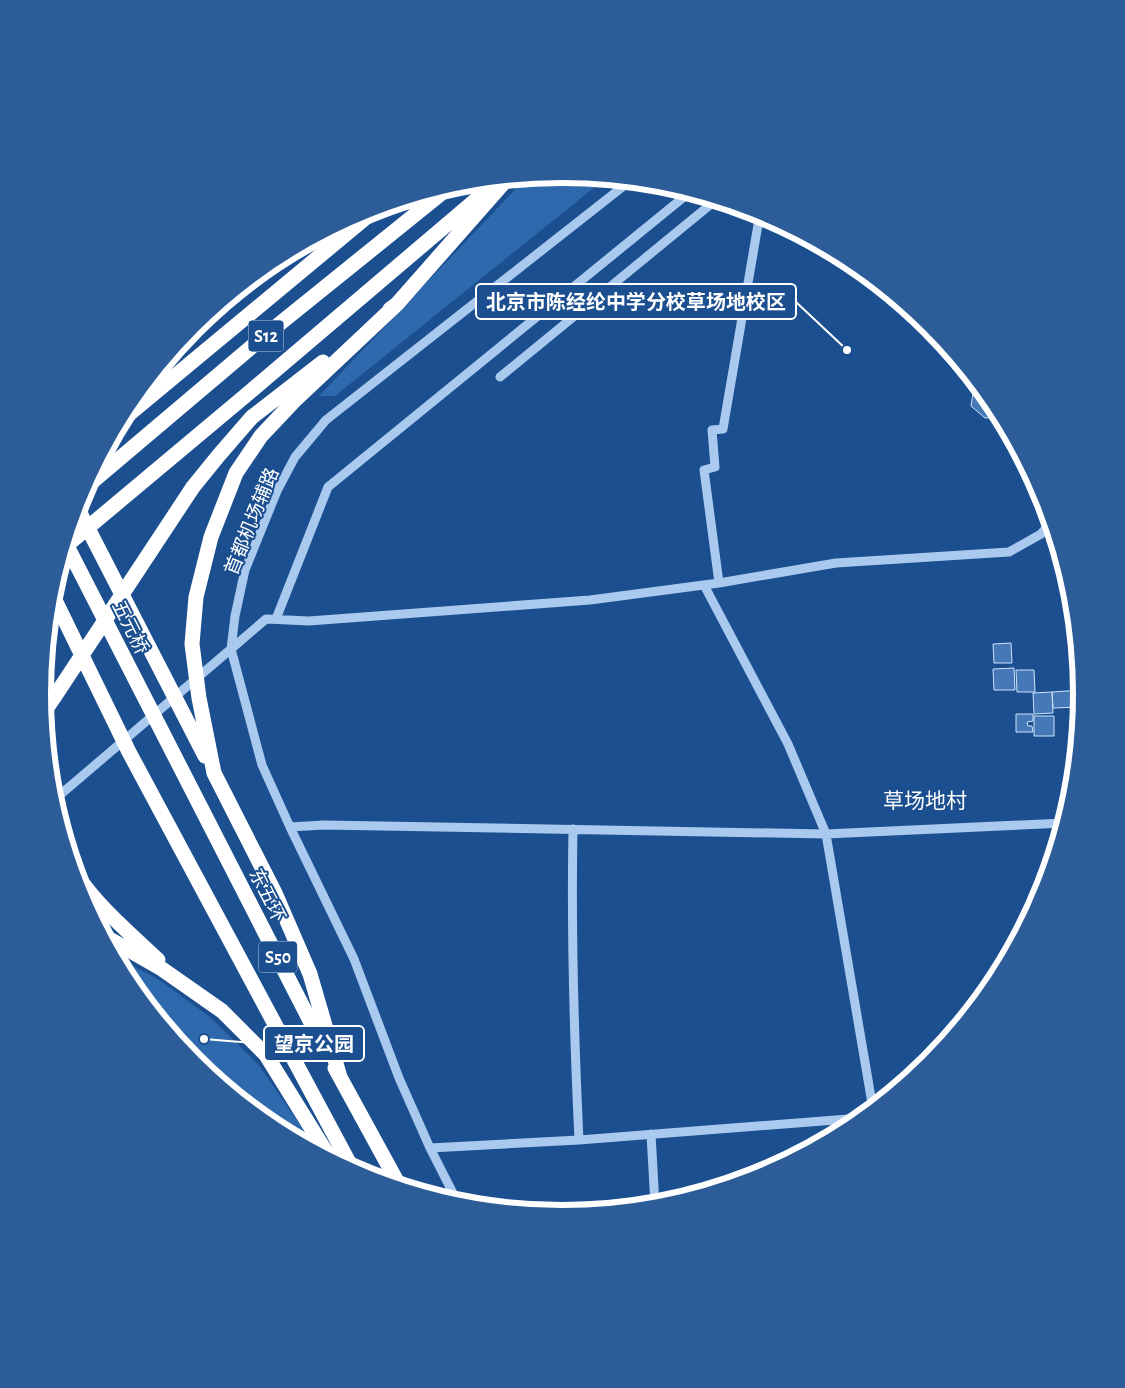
<svg xmlns="http://www.w3.org/2000/svg" width="1125" height="1388" viewBox="0 0 1125 1388" font-family="'Alegreya Sans','Noto Sans SC',sans-serif">
<style>
.green{fill:#2e69ad}
.building{fill:#4478b7;stroke:#cfe3fa}
.lines{fill:none;stroke-linecap:round;stroke-linejoin:round}
.minor{stroke:#a9c9ee;stroke-width:9}
.highway{stroke:#fff;stroke-width:15}
.labels{text-anchor:middle;stroke-width:4;stroke-linejoin:round;paint-order:stroke}
.shield{fill:#1b4f8f;stroke:#bbcadd;stroke-width:1}
.shield-label{font-size:18px;font-weight:bold;fill:#fff}
.street-label{font-size:19px;fill:#fff;stroke:#1b4f8f}
.quarter-label{font-size:21px;fill:#fff;stroke:#1b4f8f}
.rim{fill:none;stroke:#fff;stroke-width:6}
.leader{fill:none;stroke:#fff;stroke-width:2}
.callout-dot{fill:#fff;stroke:#1b4f8f;stroke-width:2}
.callout{fill:#1b4f8f;stroke:#fff;stroke-width:2}
.callout-label{font-size:20px;text-anchor:middle;font-weight:bold;fill:#fff}
</style>
<rect width="100%" height="100%" fill="#1b4f8f"/>
<!-- green -->
<path class="green" d="M 563,174 L 606,178 L 335,396 L 319,396 L 526,178 Z
M 116,957 L 158,979 L 210,1017 L 258,1064 L 317,1149 L 273,1126 L 195,1061 L 130,983 Z"/>
<!-- building -->
<path class="building" d="M 975,381 L 995,405 L 1001,417 L 985,418 L 971,406 Z
M 1011,643 L 1012,663 L 994,663 L 993,644 Z
M 1014,668 L 1015,690 L 994,690 L 993,669 Z
M 1016,670 L 1034,670 L 1035,692 L 1017,692 Z
M 1082,690 L 1081,707 L 1053,708 L 1052,692 Z
M 1052,692 L 1053,713 L 1034,714 L 1033,693 Z
M 1016,714 L 1033,714 L 1033,721 L 1027,722 L 1028,726 L 1032,726 L 1033,732 L 1016,732 Z
M 1034,716 L 1054,716 L 1054,736 L 1034,736 Z"/>
<g class="lines">
<!-- minor -->
<path class="minor" d="M 500,377 L 716,200
M 719,583 L 704,470 L 715,467 L 712,430 L 723,429 L 760,213
M 704,585 L 788,744 L 826,834 L 873,1109
M 276,619 L 328,487 L 690,192
M 54,800 L 231,649 L 235,616 L 245,570 L 277,491 L 295,457 L 326,420 L 630,181
M 290,827 L 324,825 L 826,834 L 1064,823
M 573,829 C 571,933 574,1036 579,1140
M 651,1134 L 655,1205
M 430,1148 L 579,1140 L 861,1118
M 458,1203 L 430,1148 L 399,1078 L 354,959 L 290,827 L 262,765 L 231,649 L 266,619 L 309,621 L 590,600 L 719,583 L 836,563 L 1009,552 L 1041,534 L 1051,522"/>
<!-- highway -->
<path class="highway" d="M 390,309 L 397,304 L 507,179
M 122,420 L 375,210
M 86,487 L 262,338 L 448,188
M 78,509 L 205,756
M 67,545 L 245,396 L 484,193
M 67,546 L 323,1046
M 52,594 L 129,752 L 352,1168
M 44,712 L 55,696 L 193,487 L 219,455 L 252,417 L 323,362
M 77,875 C 96,905 132,935 158,960
M 106,937 L 162,969 L 222,1011 L 266,1055 L 328,1155
M 335,1068 L 399,1185
M 340,1077 L 310,974 L 275,893 L 214,773 L 199,698 L 192,644 L 196,597 L 211,537 L 236,473 L 261,436 L 294,401 L 397,304"/>
</g>
<g class="labels">
<!-- shield labels -->
<g class="shield">
<rect x="248.5" y="320.5" width="35" height="31" rx="4"/>
<rect x="259" y="941.5" width="38" height="31" rx="4"/>
</g>
<g class="shield-label">
<text x="266" y="342">S12</text>
<text x="278" y="963">S50</text>
</g>
<!-- street labels -->
<g class="street-label">
<text transform="translate(251 521) rotate(-68)" y="7">首都机场辅路</text>
<text transform="translate(131 627) rotate(63)" y="7">五元桥</text>
<text transform="translate(268 895) rotate(63)" y="7">东五环</text>
</g>
<!-- quarter labels -->
<g class="quarter-label">
<text x="925" y="808">草场地村</text>
</g>
</g>
<!-- crop -->
<path d="M0 0H1125V1388H0ZM51 694a511 511 0 1 1 1022 0a511 511 0 1 1-1022 0Z" fill="#2d5d98" fill-rule="evenodd"/>
<path class="rim" d="M51 694a511 511 0 1 1 1022 0a511 511 0 1 1-1022 0Z"/>
<!-- callouts -->
<path class="leader" d="M847 350L796 302M204 1039L264 1044"/>
<g class="callout-dot">
<circle cx="847" cy="350" r="5"/>
<circle cx="204" cy="1039" r="5"/>
</g>
<g class="callout">
<rect x="476" y="284" width="320" height="35" rx="5"/>
<rect x="264" y="1026" width="100" height="35" rx="5"/>
</g>
<g class="callout-label">
<text x="636" y="309">北京市陈经纶中学分校草场地校区</text>
<text x="314" y="1051">望京公园</text>
</g>
</svg>
